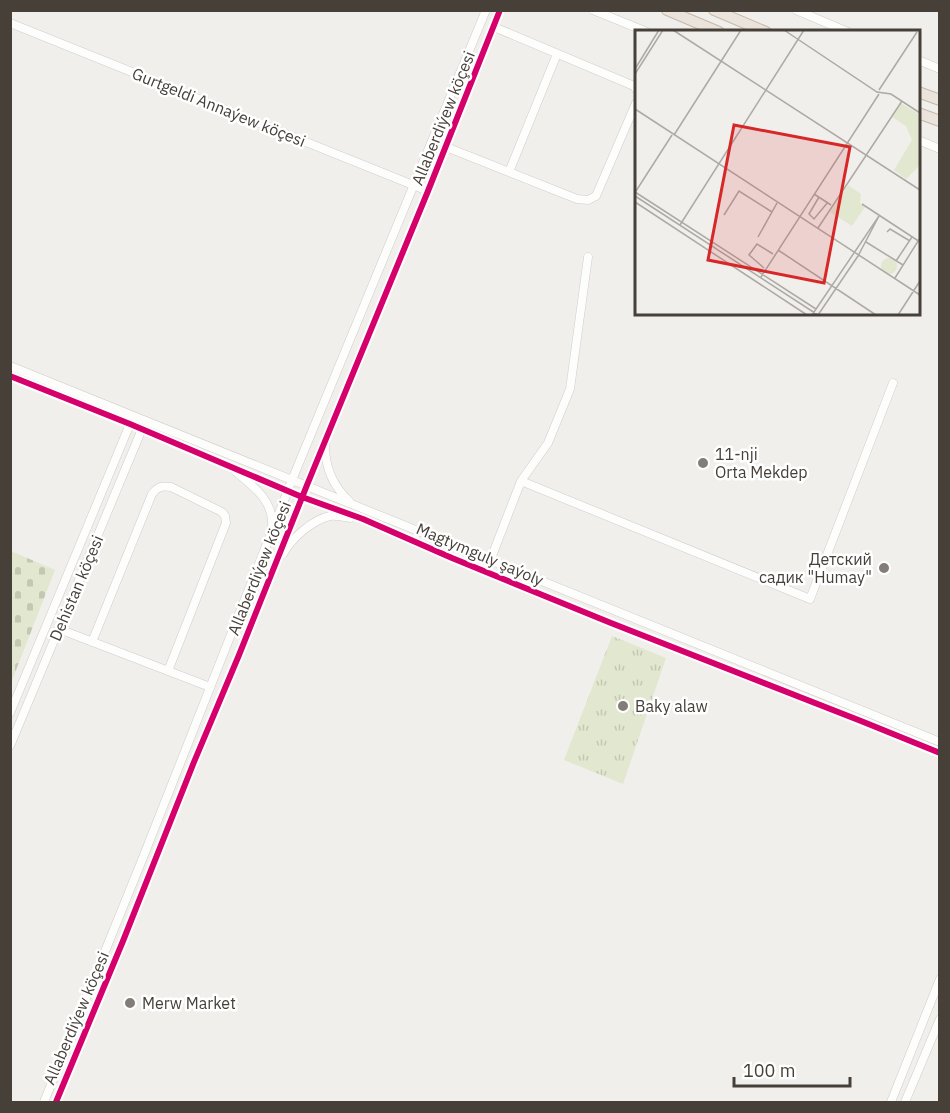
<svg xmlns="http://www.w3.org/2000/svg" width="950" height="1113" viewBox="0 0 950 1113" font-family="'IBM Plex Sans',sans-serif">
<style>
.grass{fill:url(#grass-tufts)}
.cemetery{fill:url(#cemetery-stones)}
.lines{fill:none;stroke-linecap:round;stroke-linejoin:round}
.minor-casing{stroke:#cfcdca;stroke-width:9}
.highway-casing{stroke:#c6b9aa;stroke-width:12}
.minor{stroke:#fdfdfc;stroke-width:8}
.highway{stroke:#eae4dc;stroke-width:10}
.cycleway-casing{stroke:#fff;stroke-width:10}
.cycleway{stroke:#d6006c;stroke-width:6}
.poi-dot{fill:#827d78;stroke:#fff;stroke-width:2}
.labels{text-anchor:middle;stroke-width:5;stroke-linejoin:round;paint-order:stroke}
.street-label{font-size:16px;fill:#464039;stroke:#fff}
.poi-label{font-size:16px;fill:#464039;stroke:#fff;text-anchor:start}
.inset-road{fill:none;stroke:#ada9a4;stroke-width:1.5}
.view{fill:#d62828;fill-opacity:0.15;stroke:#d62828;stroke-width:3}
.inset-edge{fill:none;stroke:#464039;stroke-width:3}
</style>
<defs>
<pattern id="grass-tufts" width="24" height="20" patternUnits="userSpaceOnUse" patternTransform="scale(1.5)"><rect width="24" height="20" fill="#e1e8cf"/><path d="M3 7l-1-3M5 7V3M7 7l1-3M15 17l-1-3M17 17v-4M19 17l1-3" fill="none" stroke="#c2c8b2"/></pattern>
<pattern id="cemetery-stones" width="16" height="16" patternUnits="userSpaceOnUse" patternTransform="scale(1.5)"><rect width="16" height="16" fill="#e1e8cf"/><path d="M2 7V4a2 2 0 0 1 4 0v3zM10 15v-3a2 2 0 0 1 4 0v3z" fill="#c2c8b2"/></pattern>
</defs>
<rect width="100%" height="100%" fill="#f1efec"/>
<!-- grass -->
<path class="grass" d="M 612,636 L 666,658 L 623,784 L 564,760 Z"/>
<!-- cemetery -->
<path class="cemetery" d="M 11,551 L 55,570 L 11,683 Z"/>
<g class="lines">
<defs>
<path id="minor" d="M 593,10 L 647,32
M 796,10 L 848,32
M 10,23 L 428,191
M 494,27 L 634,86 L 636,89
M 918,60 L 940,69
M 918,140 L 940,149
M 446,147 L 577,199 L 588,200 L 596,196 L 636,103
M 509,172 L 557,54
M 10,366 L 940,742
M 10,376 L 130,424 L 302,497 L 363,519 L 452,558 L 611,623 L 861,721 L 940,753
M 325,445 C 325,467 333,486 349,501
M 236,472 C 253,486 274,501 272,526
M 521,481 L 810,599 L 893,383
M 283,554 C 292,538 312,520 330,516 C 336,515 343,517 350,518
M 490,561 L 521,481 L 548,443 L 570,389 L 588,257
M 59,629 L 210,687
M 92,642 L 152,494 C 158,486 162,486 171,487 L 222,512 L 225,516 L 226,523 L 168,671
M 10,713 L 130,424
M 10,746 L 142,429
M 44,1102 L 142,860 L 292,480 L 486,10
M 56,1102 L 123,941 L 194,762 L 239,655 L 307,485 L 428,191 L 500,10
M 891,1102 L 940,979
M 905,1102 L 940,1019"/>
<path id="highway" d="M 667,10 L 719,32
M 714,10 L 766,32
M 918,92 L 940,100
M 918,113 L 940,121"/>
</defs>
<!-- minor casing -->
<use href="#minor" class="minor-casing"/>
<!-- highway casing -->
<use href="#highway" class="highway-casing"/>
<!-- minor -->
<use href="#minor" class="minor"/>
<!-- highway -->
<use href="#highway" class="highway"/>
<defs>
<path id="cycleway" d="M 10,376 L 130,424 L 302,497 L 363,519 L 452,558 L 611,623 L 861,721 L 940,753
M 56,1102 L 123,941 L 194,762 L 239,655 L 307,485 L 428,191 L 500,10"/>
</defs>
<!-- cycleway casing -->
<use href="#cycleway" class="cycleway-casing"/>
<!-- cycleway -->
<use href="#cycleway" class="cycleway"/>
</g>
<!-- markers -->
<g class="poi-dot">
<circle cx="703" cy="463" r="6"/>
<circle cx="884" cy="568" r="6"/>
<circle cx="623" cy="706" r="6"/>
<circle cx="130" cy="1003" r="6"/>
</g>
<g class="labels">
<!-- street labels -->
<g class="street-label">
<text transform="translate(219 107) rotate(22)" y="6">Gurtgeldi Annaýew köçesi</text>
<text transform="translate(443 118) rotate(-68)" y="6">Allaberdiýew köçesi</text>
<text transform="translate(480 554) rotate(23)" y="6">Magtymguly şaýoly</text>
<text transform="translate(259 568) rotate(-68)" y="6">Allaberdiýew köçesi</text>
<text transform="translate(76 588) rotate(-67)" y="6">Dehistan köçesi</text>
<text transform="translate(76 1018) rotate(-67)" y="6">Allaberdiýew köçesi</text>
</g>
<!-- poi labels -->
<g class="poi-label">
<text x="715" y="460">11-nji<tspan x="715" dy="18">Orta Mekdep</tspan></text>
<text x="872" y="565" text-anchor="end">Детский<tspan x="872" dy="18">садик "Humay"</tspan></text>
<text x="635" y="712">Baky alaw</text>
<text x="142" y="1009">Merw Market</text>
</g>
</g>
<!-- overview -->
<g transform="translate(635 30)">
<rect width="285" height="285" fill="#f1efec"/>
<path d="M 266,73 L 285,85 L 285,135 L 271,149 L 259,140 L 277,110 L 271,96 L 257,87 ZM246 236a8 8 0 1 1 16 0a8 8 0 1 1-16 0Z" fill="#e1e8cf"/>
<path d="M 213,155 L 226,164 L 225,173 L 230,177 L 217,196 L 195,182 Z" fill="#e1e8cf"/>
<path class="inset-road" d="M 38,0 L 285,160M 149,0 L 242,62 L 256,64 L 285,83M 0,39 L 24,0M 0,44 L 28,0M 244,60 L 282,2M 0,79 L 285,265M 39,105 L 106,0M 1,161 L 37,105M 0,162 L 181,279M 179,164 L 196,175M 0,166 L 183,285M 184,167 L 174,184 L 179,189 L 193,172M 0,172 L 172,285M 227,174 L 285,212M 89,185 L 104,161 L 137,182M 45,195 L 169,0M 183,198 L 267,71M 252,202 L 255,199 L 275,211M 123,207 L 142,173M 231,212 L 268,235M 143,220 L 241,285M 261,231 L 277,207M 129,238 L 114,225 L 122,214 L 138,224M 126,247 L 244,64M 260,248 L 285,208M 177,285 L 244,186 L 223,226 L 183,285M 263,285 L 285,251"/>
<path class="view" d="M 99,95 L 215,117 L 189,253 L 73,230 Z"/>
<rect width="285" height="285" class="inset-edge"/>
</g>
<!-- border -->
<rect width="950" height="1113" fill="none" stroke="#464039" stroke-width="24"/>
<!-- scale -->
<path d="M734 1077v9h116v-9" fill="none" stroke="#464039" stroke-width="3"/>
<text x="743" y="1077" font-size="18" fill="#464039" stroke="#ffffff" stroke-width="4.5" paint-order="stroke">100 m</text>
</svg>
